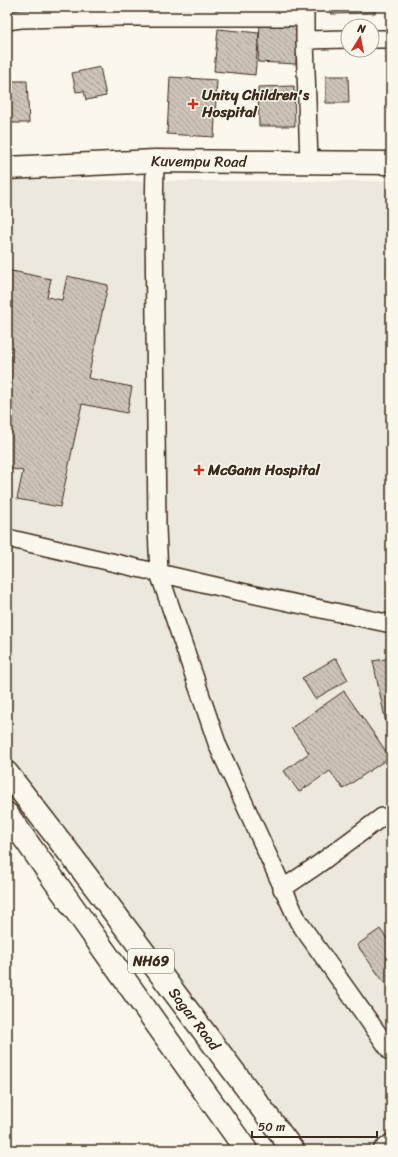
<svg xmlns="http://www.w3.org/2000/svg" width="398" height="1157" viewBox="0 0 398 1157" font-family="Sriracha,sans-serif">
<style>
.built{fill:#ede8dd}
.building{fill:url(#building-back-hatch);stroke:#3b2a1e}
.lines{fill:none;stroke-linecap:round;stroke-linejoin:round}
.minor-casing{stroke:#3b2a1e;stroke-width:20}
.secondary-casing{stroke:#3b2a1e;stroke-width:25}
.trunk-casing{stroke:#3b2a1e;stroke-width:25}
.minor{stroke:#fbf7ec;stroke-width:17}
.secondary{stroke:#fbf7ec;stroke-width:22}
.trunk{stroke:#fbf7ec;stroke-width:22}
.poi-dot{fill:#c8321e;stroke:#fbf7ec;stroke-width:1.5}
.labels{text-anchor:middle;stroke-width:3;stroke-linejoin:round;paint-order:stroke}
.shield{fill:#fbf7ec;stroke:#75685c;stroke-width:1}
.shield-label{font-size:14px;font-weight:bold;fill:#3b2a1e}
.poi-label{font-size:15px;font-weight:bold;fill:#3b2a1e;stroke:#fbf7ec;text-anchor:start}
.street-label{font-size:15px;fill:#3b2a1e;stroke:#fbf7ec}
</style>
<defs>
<pattern id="building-back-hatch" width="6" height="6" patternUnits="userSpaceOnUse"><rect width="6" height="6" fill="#ccc4b9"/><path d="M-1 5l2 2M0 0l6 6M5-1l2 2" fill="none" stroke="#a79f96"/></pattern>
</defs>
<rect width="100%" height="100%" fill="#fbf7ec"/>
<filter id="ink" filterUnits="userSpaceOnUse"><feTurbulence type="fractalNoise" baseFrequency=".025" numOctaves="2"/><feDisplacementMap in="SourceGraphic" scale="8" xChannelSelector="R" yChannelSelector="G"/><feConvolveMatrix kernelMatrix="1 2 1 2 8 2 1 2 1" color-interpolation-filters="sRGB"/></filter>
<g filter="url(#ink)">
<!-- built -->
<path class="built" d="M 7,179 L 139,181 L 391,181 L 391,1150 L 305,1150 L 7,759 Z"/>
<!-- building -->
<path class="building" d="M 331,7 L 374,7 L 375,13 L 331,14 Z
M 260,22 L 298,24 L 296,64 L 258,62 Z
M 218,29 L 259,33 L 255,75 L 214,71 Z
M 100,67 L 106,96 L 86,100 L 84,91 L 76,92 L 72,73 Z
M 326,76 L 348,76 L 349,103 L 326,103 Z
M 170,77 L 217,80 L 214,137 L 167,134 Z
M 7,81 L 27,81 L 29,123 L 7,123 Z
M 294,86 L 295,126 L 259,126 L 258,87 Z
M 7,270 L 51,279 L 47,297 L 62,300 L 67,276 L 108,285 L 88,378 L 132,387 L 127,413 L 82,404 L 60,507 L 17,499 L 23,471 L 8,468 L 7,471 Z
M 336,658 L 348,680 L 315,699 L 302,678 Z
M 391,658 L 391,722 L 386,723 L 373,661 Z
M 344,691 L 390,757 L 343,789 L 330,771 L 299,792 L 284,771 L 309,753 L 291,728 Z
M 380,929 L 391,944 L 391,992 L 357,945 Z"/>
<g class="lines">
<defs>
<path id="minor" d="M 305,7 L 305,40 L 309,163
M 7,21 L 21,19 L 118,17 L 305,17
M 372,39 L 391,39
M 305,40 L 348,39
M 155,161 L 154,220 L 157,528 L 159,573 L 237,591 L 391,624
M 7,538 L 159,573 L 218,746 L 298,921 L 391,1052
M 282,889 L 316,866 L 382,817
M 382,1150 L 391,1143"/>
<g id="secondary">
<path id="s1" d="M 7,168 L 155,161 L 391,163"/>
</g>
<g id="trunk">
<path id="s2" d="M 7,773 L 73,858 L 293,1150"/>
<path d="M 7,814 L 246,1150"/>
</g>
</defs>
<!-- minor casing -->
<use href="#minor" class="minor-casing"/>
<!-- secondary casing -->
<use href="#secondary" class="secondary-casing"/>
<!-- trunk casing -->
<use href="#trunk" class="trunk-casing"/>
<!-- minor -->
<use href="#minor" class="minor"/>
<!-- secondary -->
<use href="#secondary" class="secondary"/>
<!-- trunk -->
<use href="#trunk" class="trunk"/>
</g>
</g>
<!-- markers -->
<g class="poi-dot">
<path d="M191 98h4v4h4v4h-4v4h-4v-4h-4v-4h4z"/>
<path d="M197 464h4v4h4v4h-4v4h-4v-4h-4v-4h4z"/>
</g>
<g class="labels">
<!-- shield labels -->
<rect class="shield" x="128" y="949" width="46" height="24" rx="3"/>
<g class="shield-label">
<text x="151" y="966">NH69</text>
</g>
<!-- poi labels -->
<g class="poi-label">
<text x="202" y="100">Unity Children's<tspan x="202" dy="17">Hospital</tspan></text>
<text x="208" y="475">McGann Hospital</text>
</g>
<!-- street labels -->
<g class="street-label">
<text dy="5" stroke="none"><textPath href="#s1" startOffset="192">Kuvempu Road</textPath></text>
<text dy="5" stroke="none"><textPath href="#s2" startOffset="309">Sagar Road</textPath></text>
</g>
</g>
<!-- margin -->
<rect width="398" height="1157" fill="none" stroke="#fbf7ec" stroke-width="24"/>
<rect x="12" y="12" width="374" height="1133" fill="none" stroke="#3b2a1e" stroke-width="1.5" filter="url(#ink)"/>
<!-- north arrow -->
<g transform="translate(360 38) rotate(10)"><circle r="19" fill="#fbf7ec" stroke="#aea59a"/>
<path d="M0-3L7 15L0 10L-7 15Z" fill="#c8321e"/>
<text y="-6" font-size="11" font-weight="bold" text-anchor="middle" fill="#3b2a1e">N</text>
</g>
<!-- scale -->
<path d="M252 1131v6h125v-6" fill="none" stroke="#3b2a1e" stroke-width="2"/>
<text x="258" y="1131" font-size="12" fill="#3b2a1e" stroke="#fbf7ec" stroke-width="3" paint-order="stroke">50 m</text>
</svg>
